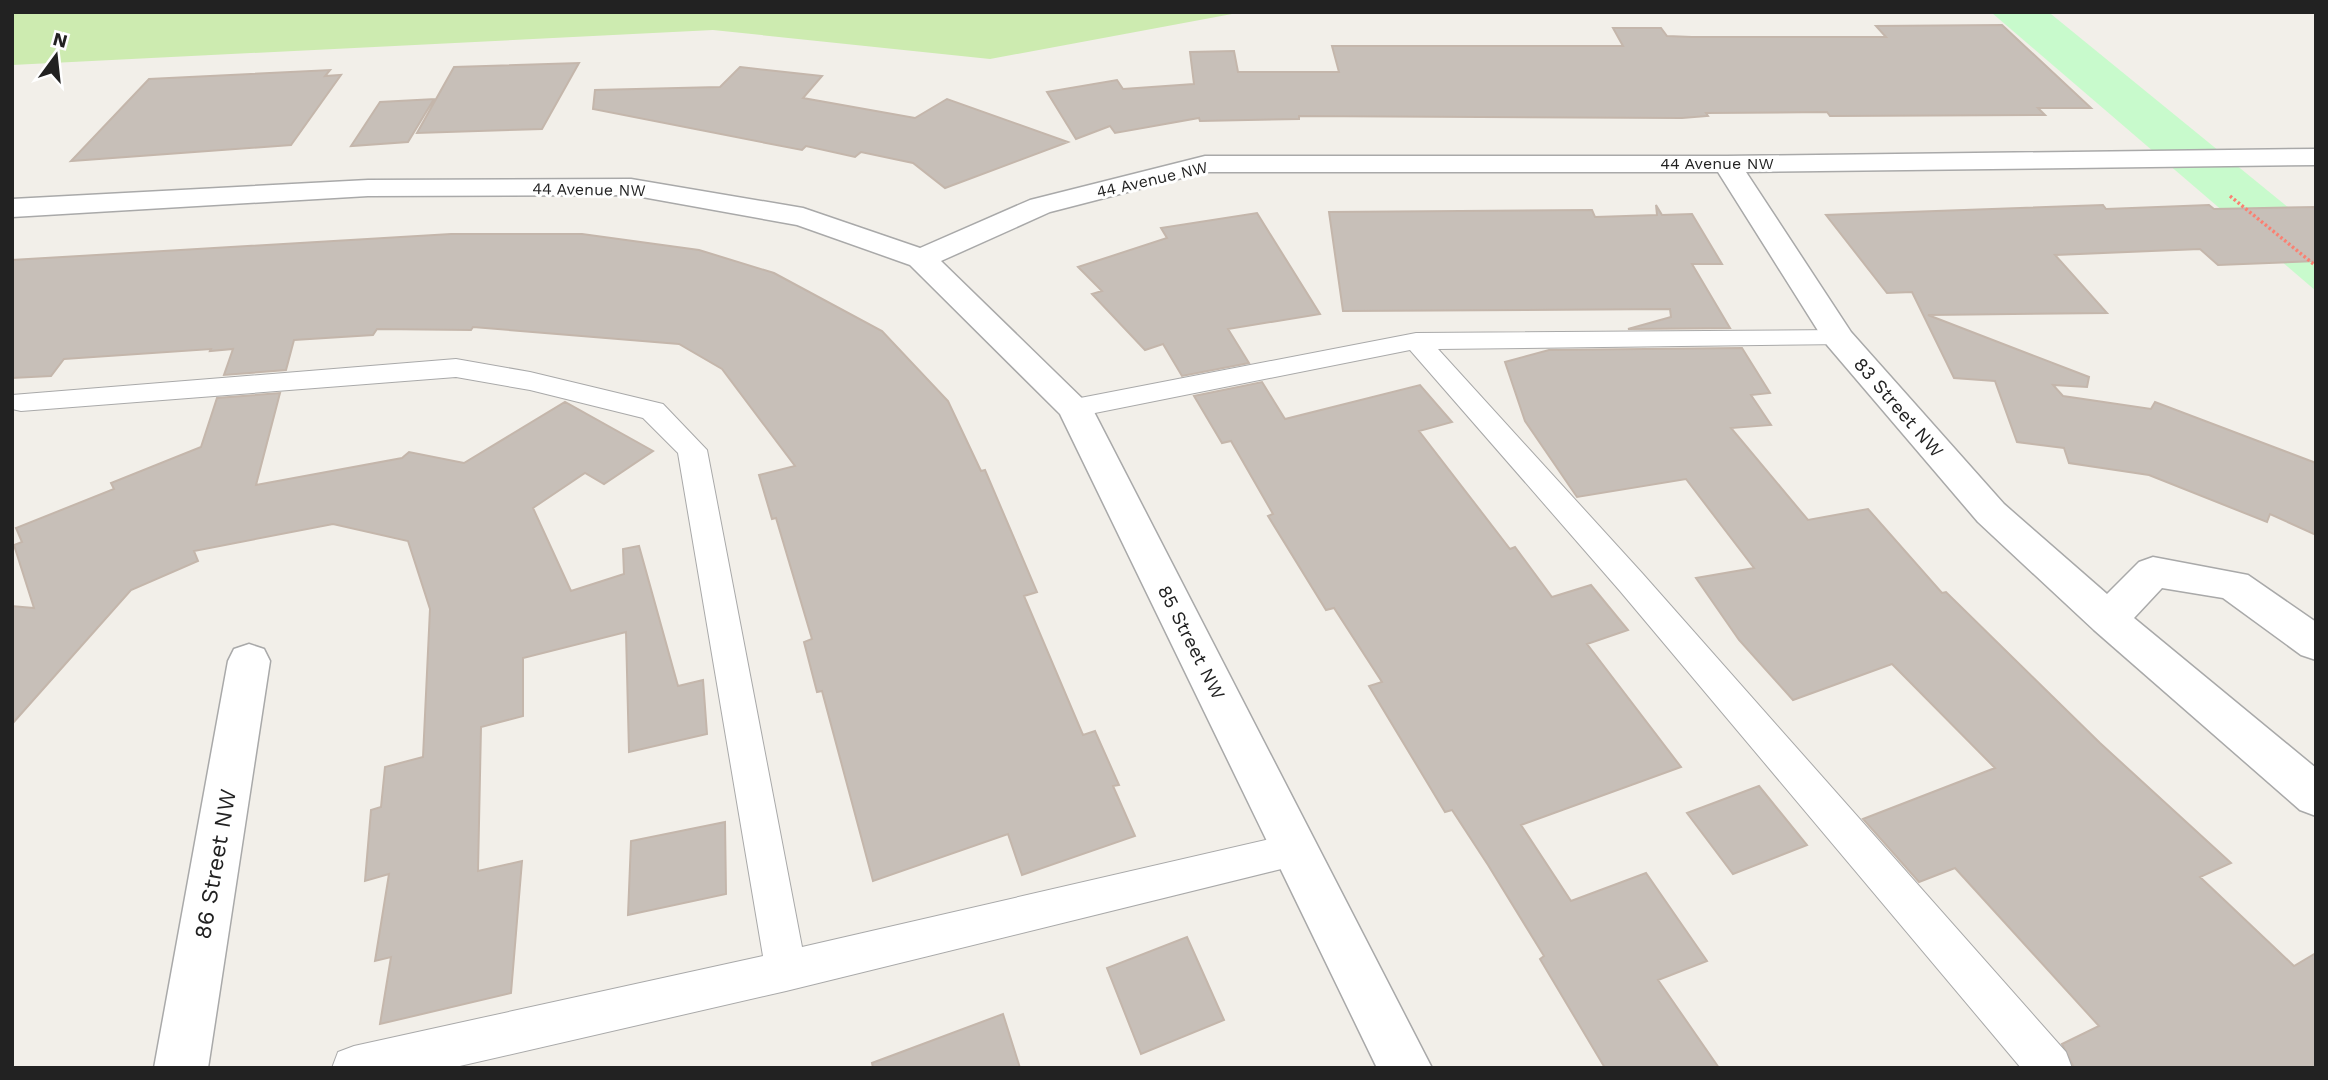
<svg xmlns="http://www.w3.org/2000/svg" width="2328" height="1080" viewBox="0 0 2328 1080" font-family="'Work Sans',sans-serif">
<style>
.grass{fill:#cdebb0}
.park{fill:#c8facc}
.building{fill:#c7bfb8;stroke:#c4b6ab;stroke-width:2}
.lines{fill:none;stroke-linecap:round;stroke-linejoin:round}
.service-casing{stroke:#a9a9a9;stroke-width:2}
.minor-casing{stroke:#a9a9a9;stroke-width:3}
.path{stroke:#fa8072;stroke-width:3.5;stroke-dasharray:2.5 2.5;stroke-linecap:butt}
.service{fill:#fff;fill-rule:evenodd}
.minor{fill:#fff;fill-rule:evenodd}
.labels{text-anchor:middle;stroke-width:6;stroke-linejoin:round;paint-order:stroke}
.far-street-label{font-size:16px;fill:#222;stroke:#fff}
.street-label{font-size:19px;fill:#222;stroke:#fff}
.near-street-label{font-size:23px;fill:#222;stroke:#fff}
</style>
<rect width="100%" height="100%" fill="#f2efe9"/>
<!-- grass -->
<path class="grass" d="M 12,12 L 2316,12 L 2316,14 L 1232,14 L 990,59 L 713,30 L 12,65 Z"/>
<!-- park -->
<path class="park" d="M 1992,13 L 2051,14 L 2316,230 L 2316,291 Z"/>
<!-- building -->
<path class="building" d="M 2002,25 L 2091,108 L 2038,108 L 2045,115 L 1830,116 L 1827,112 L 1706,113 L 1708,116 L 1682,118 L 1299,116 L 1299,119 L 1200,121 L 1199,118 L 1115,133 L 1110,126 L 1076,139 L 1047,92 L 1117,80 L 1123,89 L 1194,84 L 1190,52 L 1234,51 L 1238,72 L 1339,72 L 1332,46 L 1623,46 L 1613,28 L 1661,28 L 1667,36 L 1692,37 L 1886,37 L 1876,26 Z
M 579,63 L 542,129 L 417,133 L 454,67 Z
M 740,67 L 822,76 L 803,98 L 915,118 L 947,99 L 1068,142 L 945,188 L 913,163 L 861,152 L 855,157 L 806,146 L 802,150 L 593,109 L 595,90 L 720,87 Z
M 330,70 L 325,76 L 341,75 L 291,145 L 71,161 L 149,79 Z
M 434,99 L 408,142 L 351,146 L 380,102 Z
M 1656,205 L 1662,215 L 1692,214 L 1722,264 L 1692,264 L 1730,328 L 1628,329 L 1671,317 L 1670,309 L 1343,311 L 1329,212 L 1592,210 L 1595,217 L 1657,215 Z
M 2103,205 L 2106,209 L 2209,205 L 2214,209 L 2316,207 L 2316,261 L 2218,265 L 2200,249 L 2055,255 L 2107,313 L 1928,315 L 2089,377 L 2087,387 L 2053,385 L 2063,396 L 2151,409 L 2155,402 L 2316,463 L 2316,535 L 2270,514 L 2267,522 L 2149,475 L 2069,463 L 2064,448 L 2017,442 L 1995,381 L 1954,378 L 1912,292 L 1887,293 L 1826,215 Z
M 1257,213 L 1320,314 L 1228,329 L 1249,363 L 1182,376 L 1163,344 L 1145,350 L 1092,294 L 1102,291 L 1078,267 L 1167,238 L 1161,228 Z
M 451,234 L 582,234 L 699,250 L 774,273 L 882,331 L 948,401 L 981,471 L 985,470 L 1037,592 L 1024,596 L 1083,735 L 1095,731 L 1119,785 L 1113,786 L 1135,836 L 1022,875 L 1008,834 L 873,881 L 822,691 L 817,692 L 804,642 L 812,639 L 776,518 L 772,519 L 759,475 L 795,466 L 722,369 L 679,344 L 473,327 L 471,330 L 377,329 L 373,335 L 294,340 L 286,370 L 224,375 L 233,349 L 210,351 L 211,349 L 64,359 L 51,376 L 12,378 L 12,260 Z
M 1742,348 L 1770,393 L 1751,395 L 1771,425 L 1731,428 L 1808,520 L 1868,509 L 1942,593 L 1946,592 L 2100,743 L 2231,863 L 2200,877 L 2294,966 L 2316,953 L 2316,1068 L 2074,1068 L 2062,1044 L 2099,1026 L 1955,868 L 1919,882 L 1863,819 L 1995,768 L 1892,664 L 1793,700 L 1739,640 L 1696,578 L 1754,568 L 1686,479 L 1577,497 L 1525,421 L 1505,362 L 1549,350 Z
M 1262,382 L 1285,419 L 1420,385 L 1452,422 L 1419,431 L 1510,549 L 1515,547 L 1552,597 L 1591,585 L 1628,630 L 1587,644 L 1681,767 L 1521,825 L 1571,901 L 1646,873 L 1707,961 L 1658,980 L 1719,1068 L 1605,1068 L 1540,959 L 1544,956 L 1488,865 L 1452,810 L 1445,812 L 1369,686 L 1382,682 L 1334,608 L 1326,610 L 1268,516 L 1273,514 L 1231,441 L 1222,443 L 1194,396 Z
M 280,393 L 256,485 L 402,458 L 409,452 L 464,463 L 565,402 L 653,451 L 604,484 L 585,473 L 533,508 L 571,591 L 624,574 L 623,549 L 639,546 L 678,686 L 703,680 L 707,734 L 629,752 L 626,632 L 523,658 L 523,716 L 481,727 L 478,871 L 522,861 L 511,993 L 380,1024 L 391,957 L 375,961 L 389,874 L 365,881 L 371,810 L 381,807 L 385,767 L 423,757 L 430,609 L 408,541 L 333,524 L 194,551 L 198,561 L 131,590 L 12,724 L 12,606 L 34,608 L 14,545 L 22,542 L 16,528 L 114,489 L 111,483 L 201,447 L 217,398 Z
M 1759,786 L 1807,845 L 1733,874 L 1687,813 Z
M 725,822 L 726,894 L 628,915 L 631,841 Z
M 1187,937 L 1224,1020 L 1141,1054 L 1107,968 Z
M 1003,1014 L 1020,1068 L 873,1068 L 872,1063 Z"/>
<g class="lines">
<defs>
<path id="service" d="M 1839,330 L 1848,332 L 1852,338 L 1848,344 L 1438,349 L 1642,573 L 2066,1052 L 2072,1068 L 2021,1068 L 1620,591 L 1410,350 L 1075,417 L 1065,414 L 1061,408 L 1065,402 L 1075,399 L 1416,333 Z
M 456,359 L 530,372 L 663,404 L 707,450 L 802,947 L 1296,833 L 1310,838 L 1315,850 L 1310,862 L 786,991 L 451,1068 L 332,1068 L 338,1052 L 354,1046 L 763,956 L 678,453 L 643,418 L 530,390 L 456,377 L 21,411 L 12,409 L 12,395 Z"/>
<path id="minor" d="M 2316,149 L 2316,165 L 1746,172 L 1851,332 L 2004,504 L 2107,594 L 2139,562 L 2153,557 L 2248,575 L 2316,622 L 2316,660 L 2301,655 L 2223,598 L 2162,588 L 2134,618 L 2316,768 L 2316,816 L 2300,810 L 2094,630 L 1978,522 L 1827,345 L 1718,172 L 1205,172 L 1050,212 L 941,261 L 1092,408 L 1432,1068 L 1377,1068 L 1060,414 L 910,265 L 797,225 L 631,195 L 368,196 L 12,217 L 12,199 L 368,180 L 631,179 L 803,208 L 920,248 L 1030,200 L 1205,156 L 1727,156 Z
M 249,644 L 264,649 L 270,661 L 208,1068 L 154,1068 L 228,661 L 234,649 Z"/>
</defs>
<!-- service casing -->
<use href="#service" class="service-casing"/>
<!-- minor casing -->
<use href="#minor" class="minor-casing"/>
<!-- path -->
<path class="path" d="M 2230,196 L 2316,266"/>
<!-- service -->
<use href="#service" class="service"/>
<!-- minor -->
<use href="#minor" class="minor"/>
</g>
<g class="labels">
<!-- far-street labels -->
<g class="far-street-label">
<text x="1717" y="169">44 Avenue NW</text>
<text transform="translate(1152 179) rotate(-13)" y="6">44 Avenue NW</text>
<text transform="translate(589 189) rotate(1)" y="6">44 Avenue NW</text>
</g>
<!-- street labels -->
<g class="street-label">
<text transform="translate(1899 407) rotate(49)" y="7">83 Street NW</text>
<text transform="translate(1192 642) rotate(63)" y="7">85 Street NW</text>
</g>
<!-- near-street labels -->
<g class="near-street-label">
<text transform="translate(215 864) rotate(-80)" y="8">86 Street NW</text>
</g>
</g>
<!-- border -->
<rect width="2328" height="1080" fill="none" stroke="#222222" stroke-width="28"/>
<!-- north arrow -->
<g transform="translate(56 56) rotate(15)" stroke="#ffffff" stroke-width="5" paint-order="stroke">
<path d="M0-5L12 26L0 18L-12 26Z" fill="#222222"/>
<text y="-10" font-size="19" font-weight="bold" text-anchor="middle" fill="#222222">N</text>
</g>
</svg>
